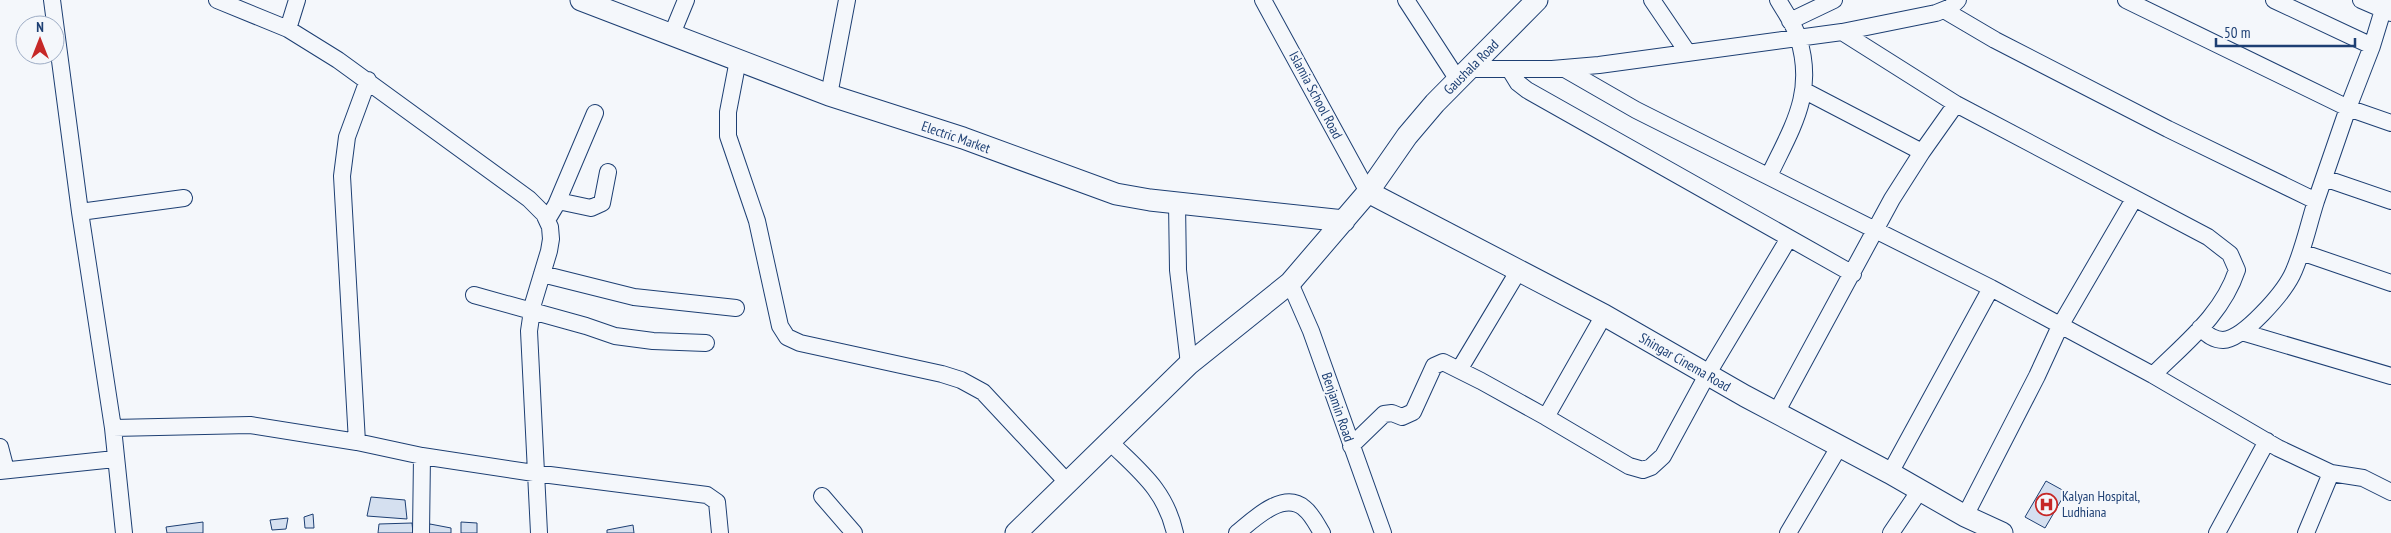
<svg xmlns="http://www.w3.org/2000/svg" width="2391" height="533" viewBox="0 0 2391 533" font-family="'PT Sans Narrow',sans-serif">
<style>
.building{fill:#d5e0f0;stroke:#1d3f73}
.lines{fill:none;stroke-linecap:round;stroke-linejoin:round}
.minor-casing{stroke:#1d3f73;stroke-width:18}
.tertiary-casing{stroke:#1d3f73;stroke-width:23}
.minor{stroke:#f4f7fb;stroke-width:16}
.tertiary{stroke:#f4f7fb;stroke-width:21}
.labels{text-anchor:middle;stroke-width:4;stroke-linejoin:round;paint-order:stroke}
.street-label{font-size:14px;fill:#1d3f73;stroke:#f4f7fb}
.poi-label{font-size:14px;fill:#1d3f73;stroke:#f4f7fb;text-anchor:start}
</style>
<rect width="100%" height="100%" fill="#f4f7fb"/>
<!-- building -->
<path class="building" d="M 2046,481 L 2066,492 L 2045,528 L 2025,517 Z
M 371,497 L 405,500 L 407,519 L 367,516 Z
M 313,514 L 314,528 L 305,528 L 304,517 Z
M 288,518 L 286,529 L 272,530 L 270,520 Z
M 203,522 L 203,533 L 167,533 L 166,527 Z
M 461,522 L 477,523 L 477,533 L 461,533 Z
M 412,523 L 413,533 L 378,533 L 379,524 Z
M 430,524 L 451,528 L 451,533 L 427,533 Z
M 633,525 L 634,533 L 607,533 L 607,530 Z"/>
<g class="lines">
<defs>
<path id="minor" d="M 52,0 L 80,212 L 113,428 L 124,533
M 217,0 L 288,29 L 338,60 L 529,199 L 544,214 L 550,227 L 551,239 L 549,251 L 533,304 L 529,331 L 539,533
M 1263,0 L 1368,192
M 1406,0 L 1458,80
M 1652,0 L 1688,53
M 2126,0 L 2348,108 L 2391,123
M 2274,0 L 2372,46
M 2361,0 L 2391,13
M 1944,10 L 1995,40 L 2168,129 L 2316,201 L 2348,108 L 2372,46 L 2386,0
M 1790,21 L 1834,0
M 288,29 L 297,0
M 1842,32 L 1956,104 L 2208,237 L 2230,254 L 2237,270 C 2222,315 2186,342 2153,375
M 672,34 L 686,0
M 738,60 L 728,112 L 728,136 L 757,221 L 780,326 L 787,337 L 800,343 L 942,374 L 961,380 L 983,392 L 1067,482
M 1563,68 L 1636,110 L 1991,288 L 2153,375 L 2278,448 L 2331,473 L 2363,478 L 2391,492
M 1470,69 L 1552,69 L 1599,65 L 1842,32 L 1936,13 L 1951,7 L 1958,0
M 1510,70 L 1518,83 L 1527,90 L 1853,274
M 1805,91 L 1922,152
M 829,95 L 847,0
M 1769,176 C 1792,127 1816,93 1798,37 C 1794,24 1785,12 1778,0
M 2324,178 L 2391,201
M 558,201 L 591,208 L 602,203 L 608,172
M 1177,203 L 1178,270 L 1189,364
M 80,212 L 184,198
M 547,220 L 556,205 L 595,113
M 2301,252 L 2391,283
M 542,274 L 634,297 L 736,308
M 1290,283 L 1311,331 L 1383,533
M 474,295 L 586,326 L 615,336 L 653,341 L 706,343
M 2200,328 C 2207,334 2213,340 2223,340 C 2244,339 2283,293 2292,275 C 2303,252 2308,226 2316,201
M 2242,332 L 2391,376
M 1459,370 L 1519,270
M 1776,413 L 1892,199 L 1922,152 L 1956,104
M 1546,417 L 1629,466 L 1643,470 L 1651,467 L 1663,456 L 1707,375 L 1789,238
M 113,428 L 250,425 L 357,442 L 422,456 L 534,473 L 707,495 L 717,502 L 720,533
M 1109,441 C 1139,471 1165,489 1175,533
M 357,442 L 342,176 L 347,137 L 368,80
M 1351,446 L 1384,414 L 1392,413 L 1402,417 L 1413,412 L 1434,366 L 1443,362 L 1481,381 L 1546,417 L 1604,315
M 0,447 L 6,470
M 0,471 L 115,459
M 1890,473 L 1991,288
M 822,496 L 854,533
M 1965,516 L 2037,376 L 2060,326 L 2134,199
M 421,533 L 422,456
M 1237,533 C 1253,520 1283,490 1304,508 C 1312,514 1317,525 1322,533
M 1788,533 L 1839,447
M 1891,533 L 1920,490
M 2217,533 L 2267,441
M 2306,533 L 2331,473"/>
<path id="tertiary" d="M 581,0 L 829,95 L 963,138 L 1116,194 L 1150,200 L 1344,221
M 1368,192 L 1604,315 L 1745,396 L 1890,473 L 1965,516 L 2002,533
M 1016,533 L 1189,364 L 1290,283 L 1368,192 L 1407,136 L 1435,103 L 1537,0"/>
</defs>
<!-- minor casing -->
<use href="#minor" class="minor-casing"/>
<!-- tertiary casing -->
<use href="#tertiary" class="tertiary-casing"/>
<!-- minor -->
<use href="#minor" class="minor"/>
<!-- tertiary -->
<use href="#tertiary" class="tertiary"/>
</g>
<!-- icons -->
<defs>
<symbol id="hospital-ring" viewBox="-11 -11 22 22"><circle r="9.5" fill="#f4f7fb" stroke="#c62828" stroke-width="1.5"/><path d="M-5-5h3v3.5h4V-5h3V5h-3V1.5h-4V5h-3Z" fill="#c62828"/></symbol>
</defs>
<g fill-rule="evenodd">
<use href="#hospital-ring" x="2034" y="492" width="25" height="25"/>
</g>
<g class="labels">
<!-- street labels -->
<g class="street-label">
<text transform="translate(1471 67) rotate(-45)" y="5">Gaushala Road</text>
<text transform="translate(1316 95) rotate(62)" y="5">Islamia School Road</text>
<text transform="translate(956 137) rotate(19)" y="5">Electric Market</text>
<text transform="translate(1685 362) rotate(30)" y="5">Shingar Cinema Road</text>
<text transform="translate(1338 407) rotate(71)" y="5">Benjamin Road</text>
</g>
<!-- poi labels -->
<g class="poi-label">
<text x="2062" y="501">Kalyan Hospital,<tspan x="2062" dy="16">Ludhiana</tspan></text>
</g>
</g>
<!-- north arrow -->
<g transform="translate(40 40)"><circle r="24" fill="#f4f7fb" stroke="#9eadc5"/>
<path d="M0-4L9 19L0 12L-9 19Z" fill="#c62828"/>
<text y="-8" font-size="14" font-weight="bold" text-anchor="middle" fill="#1d3f73">N</text>
</g>
<!-- scale -->
<path d="M2216 38v8h139v-8" fill="none" stroke="#1d3f73" stroke-width="2.5"/>
<text x="2224" y="38" font-size="15" fill="#1d3f73" stroke="#f4f7fb" stroke-width="4" paint-order="stroke">50 m</text>
</svg>
